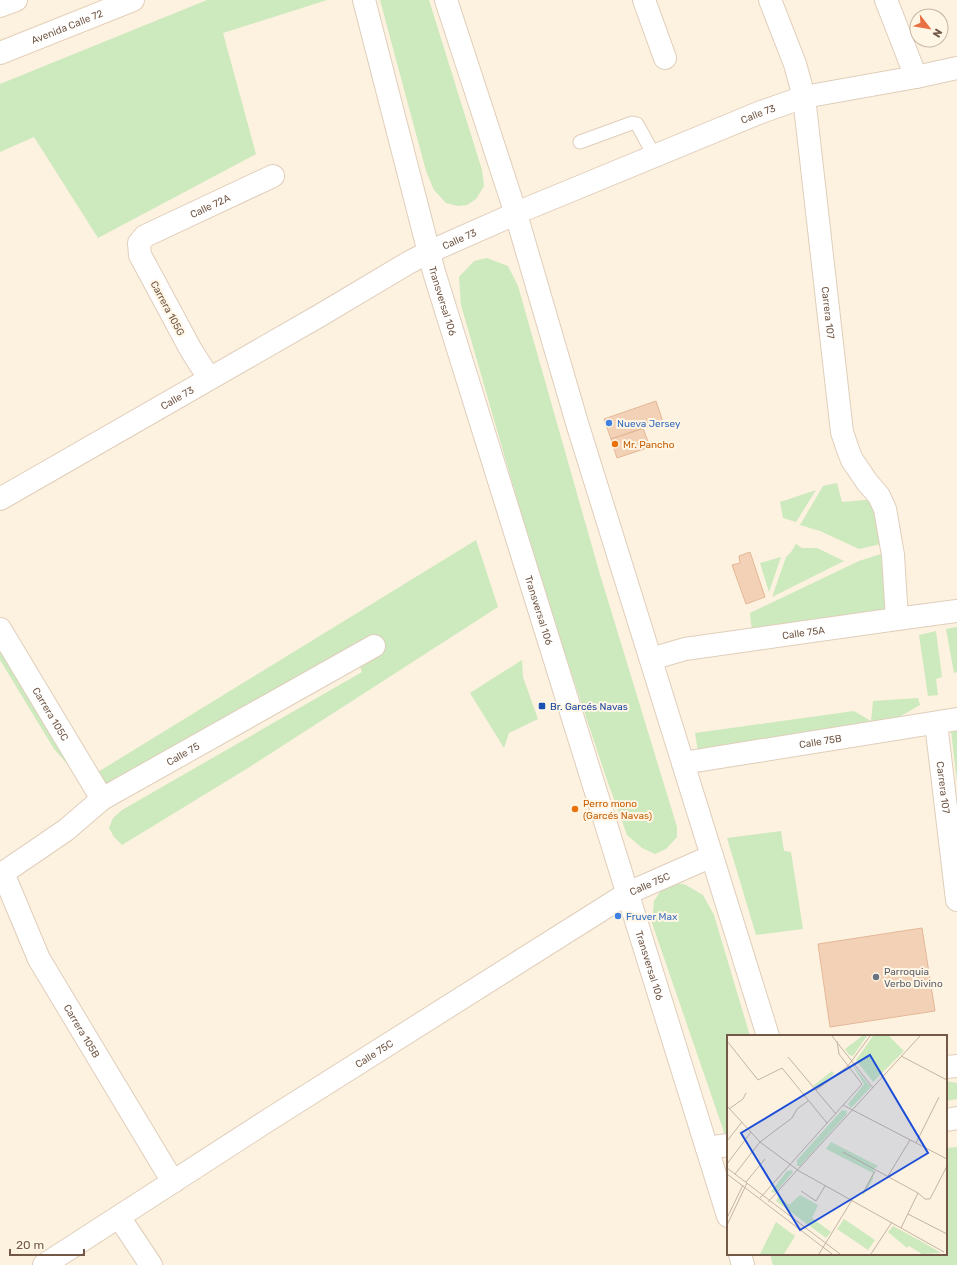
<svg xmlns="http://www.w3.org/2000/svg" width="957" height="1265" viewBox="0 0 957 1265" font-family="Rubik,sans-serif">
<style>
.green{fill:#cde9be}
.building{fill:#f2d1b6;stroke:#e4b897}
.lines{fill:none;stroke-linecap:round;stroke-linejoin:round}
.service-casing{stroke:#e0cebb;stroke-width:15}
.minor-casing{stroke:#e0cebb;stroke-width:24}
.tertiary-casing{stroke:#e0cebb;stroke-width:24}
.secondary-casing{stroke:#e5d0b9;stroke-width:24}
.service{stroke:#fff;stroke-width:13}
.minor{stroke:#fff;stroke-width:22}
.tertiary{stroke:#fff;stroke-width:22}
.secondary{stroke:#fff;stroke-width:22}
.shop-dot{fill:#3f7fe0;stroke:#fff6e5;stroke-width:1.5}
.food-dot{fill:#e8710a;stroke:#fff6e5;stroke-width:1.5}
.transit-dot{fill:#1a4fb4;stroke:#fff6e5;stroke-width:1.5}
.worship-dot{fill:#6b7280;stroke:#fff6e5;stroke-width:1.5}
.labels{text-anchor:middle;stroke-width:4;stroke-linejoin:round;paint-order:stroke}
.street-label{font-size:10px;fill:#725847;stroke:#fff6e5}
.shop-label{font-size:10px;fill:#366cbe;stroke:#fff6e5;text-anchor:start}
.food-label{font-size:10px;fill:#c56008;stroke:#fff6e5;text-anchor:start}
.transit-label{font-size:10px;fill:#164399;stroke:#fff6e5;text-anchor:start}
.worship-label{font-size:10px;fill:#5b616d;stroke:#fff6e5;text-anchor:start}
.inset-road{fill:none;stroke:#c5b4a2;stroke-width:1}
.view{fill:#1d4ed8;fill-opacity:0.15;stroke:#1d4ed8;stroke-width:2}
.inset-edge{fill:none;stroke:#725847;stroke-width:2}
</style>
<rect width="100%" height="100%" fill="#fcf2df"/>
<!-- green -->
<path class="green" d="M 207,0 L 327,0 L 223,33 L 256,154 L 98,238 L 34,137 L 0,152 L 0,84 Z
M 380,0 L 429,0 L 482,170 L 484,186 L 476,199 L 467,205 L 458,206 L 446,203 L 434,190 L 426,171 Z
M 487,258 L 508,266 L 518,286 L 599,571 L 677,827 L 677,837 L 666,849 L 655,854 L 642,848 L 627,835 L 606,777 L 540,579 L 461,305 L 459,277 L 474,261 Z
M 837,483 L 842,502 L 876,499 L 881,544 L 859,549 L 820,531 L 800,525 L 823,486 Z
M 816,490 L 796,522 L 783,518 L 780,502 Z
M 476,540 L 498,607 L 248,768 L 122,845 L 114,837 L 109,828 L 113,818 L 122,810 L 362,672 L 359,664 L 117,797 L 74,772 L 54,749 L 0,660 L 0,627 L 93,775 Z
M 796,544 L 802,548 L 817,548 L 844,561 L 772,597 L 786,557 L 791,552 Z
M 884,553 L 887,611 L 752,631 L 750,613 L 859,561 Z
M 781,557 L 769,592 L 760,563 Z
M 957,627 L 957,672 L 954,673 L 946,629 Z
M 936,631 L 942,677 L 936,679 L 938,695 L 928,696 L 919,635 Z
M 522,660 L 523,677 L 538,719 L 509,733 L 504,748 L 470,693 Z
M 918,698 L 920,705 L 887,724 L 698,752 L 695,733 L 854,711 L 871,721 L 873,701 Z
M 957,730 L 957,782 L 951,731 Z
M 781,831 L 784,851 L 791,852 L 803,929 L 756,935 L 727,838 Z
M 666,883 L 684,884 L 703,895 L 714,915 L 750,1036 L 728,1036 L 728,1134 L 725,1135 L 652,923 L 654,901 Z
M 946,1081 L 957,1083 L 957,1099 L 946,1101 Z
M 957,1147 L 957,1265 L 773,1265 L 770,1254 L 946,1254 L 946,1148 Z"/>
<!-- building -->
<path class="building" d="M 656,401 L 663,422 L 611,439 L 604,419 Z
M 643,428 L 650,447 L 617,458 L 611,439 Z
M 750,552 L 765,597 L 746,604 L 732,565 L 740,563 L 739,556 Z
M 922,928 L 935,1011 L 830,1027 L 818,944 Z"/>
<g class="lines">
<defs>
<path id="service" d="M 580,142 L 632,123 L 637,124 L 655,157"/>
<g id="minor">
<path d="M 644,0 L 665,58"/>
<path id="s1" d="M 770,0 L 795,64 L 804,97 L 842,432 L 847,447 L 852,460 L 867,482 L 879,496 L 885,509 L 893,555 L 897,619"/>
<path d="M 886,0 L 916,77"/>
<path id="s2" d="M 209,378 L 191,350 L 140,255 L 139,243 L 145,236 L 273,176"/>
<path id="s3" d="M 0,629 L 102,799"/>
<path id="s4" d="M 651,659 L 685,649 L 897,619 L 957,611"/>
<path id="s5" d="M 936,723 L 957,900"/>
<path id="s6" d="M 683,763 L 957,719"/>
<path id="s7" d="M 3,873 L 39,959 L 173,1182"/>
<path id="s8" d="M 0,875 L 66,830 L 102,799 L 374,646"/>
<path d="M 946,1120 L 957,1118"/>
<path d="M 707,1148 L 728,1145"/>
<path d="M 119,1217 L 151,1265"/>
<path id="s9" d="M 44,1265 L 270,1119 L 628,893 L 712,856"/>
</g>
<g id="tertiary">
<path id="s10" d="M 364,0 L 434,272 L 728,1216"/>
<path d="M 446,0 L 516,214 L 577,423 L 768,1036"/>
<path id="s11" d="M 0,499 L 319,316 L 408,263 L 429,252 L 526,209 L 761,112 L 804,97 L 916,77 L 957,68"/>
<path d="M 946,1067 L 957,1066"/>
<path d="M 740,1254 L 743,1265"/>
</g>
<g id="secondary">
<path d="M 0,6 L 16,0"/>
<path id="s12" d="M 0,53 L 133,0"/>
</g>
</defs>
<!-- service casing -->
<use href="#service" class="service-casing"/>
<!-- minor casing -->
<use href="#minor" class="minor-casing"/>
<!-- tertiary casing -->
<use href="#tertiary" class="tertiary-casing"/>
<!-- secondary casing -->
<use href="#secondary" class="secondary-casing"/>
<!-- service -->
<use href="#service" class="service"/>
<!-- minor -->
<use href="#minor" class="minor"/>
<!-- tertiary -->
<use href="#tertiary" class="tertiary"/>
<!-- secondary -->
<use href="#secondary" class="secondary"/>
</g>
<!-- markers -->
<g class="shop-dot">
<circle cx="609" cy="423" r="4"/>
<circle cx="618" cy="916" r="4"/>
</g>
<g class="food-dot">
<circle cx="615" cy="444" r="4"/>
<circle cx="575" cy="809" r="4"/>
</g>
<rect class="transit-dot" x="538" y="702" width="8" height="8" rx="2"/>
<circle class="worship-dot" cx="876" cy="977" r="4"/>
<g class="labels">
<!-- street labels -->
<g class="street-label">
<text dy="4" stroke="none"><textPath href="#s12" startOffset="72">Avenida Calle 72</textPath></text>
<text dy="4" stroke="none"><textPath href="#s11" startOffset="852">Calle 73</textPath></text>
<text dy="4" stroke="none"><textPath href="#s2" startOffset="234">Calle 72A</textPath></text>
<text dy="4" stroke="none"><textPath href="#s11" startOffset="528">Calle 73</textPath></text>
<text dy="4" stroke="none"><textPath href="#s10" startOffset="311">Transversal 106</textPath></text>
<text transform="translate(168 308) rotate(62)" y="4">Carrera 105G</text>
<text dy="4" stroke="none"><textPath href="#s1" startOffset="320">Carrera 107</textPath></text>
<text dy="4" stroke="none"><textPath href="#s11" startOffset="204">Calle 73</textPath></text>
<text dy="4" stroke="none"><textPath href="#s10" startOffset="635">Transversal 106</textPath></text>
<text dy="4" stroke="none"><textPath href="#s4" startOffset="155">Calle 75A</textPath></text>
<text dy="4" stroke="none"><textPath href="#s3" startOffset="99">Carrera 105C</textPath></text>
<text dy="4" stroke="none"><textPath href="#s6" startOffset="139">Calle 75B</textPath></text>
<text dy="4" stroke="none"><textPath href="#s8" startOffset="220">Calle 75</textPath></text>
<text dy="4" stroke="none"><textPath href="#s5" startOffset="65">Carrera 107</textPath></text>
<text dy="4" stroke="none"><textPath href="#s9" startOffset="716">Calle 75C</textPath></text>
<text dy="4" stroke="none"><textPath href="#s10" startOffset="1007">Transversal 106</textPath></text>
<text dy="4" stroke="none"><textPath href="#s7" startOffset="177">Carrera 105B</textPath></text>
<text dy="4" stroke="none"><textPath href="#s9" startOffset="392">Calle 75C</textPath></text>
</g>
<!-- shop labels -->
<g class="shop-label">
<text x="617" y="427">Nueva Jersey</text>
<text x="626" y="920">Fruver Max</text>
</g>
<!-- food labels -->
<g class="food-label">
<text x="623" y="448">Mr. Pancho</text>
<text x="583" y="807">Perro mono<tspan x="583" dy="12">(Garcés Navas)</tspan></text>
</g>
<!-- transit labels -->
<g class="transit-label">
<text x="550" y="710">Br. Garcés Navas</text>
</g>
<!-- worship labels -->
<g class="worship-label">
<text x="884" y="975">Parroquia<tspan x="884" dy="12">Verbo Divino</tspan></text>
</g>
</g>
<!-- overview -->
<g transform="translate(727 1035)">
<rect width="220" height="220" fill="#fcf2df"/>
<path d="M 135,1 L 140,1 L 126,21 L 122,20 L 118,14 ZM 146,1 L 162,1 L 177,16 L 146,47 L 129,25 ZM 124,28 L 144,52 L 124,73 L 121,69 L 137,49 ZM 105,36 L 107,39 L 89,53 L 86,51 ZM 115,75 L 120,76 L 119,80 L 73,131 L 70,131 L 70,125 ZM 104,107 L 151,131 L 147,134 L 146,144 L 137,159 L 135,160 L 146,138 L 99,114 ZM 65,135 L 66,137 L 48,158 L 44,157 L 60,136 ZM 73,160 L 91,170 L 85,183 L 104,197 L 99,203 L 49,166 L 52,161 L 62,170 ZM 117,184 L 148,205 L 141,215 L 110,194 ZM 49,187 L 68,201 L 57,219 L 33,219 ZM 166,191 L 199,209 L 214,218 L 195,219 L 182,211 L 180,213 L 161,197 Z" fill="#cde9be"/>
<path class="inset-road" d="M 105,1 L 146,53M 0,6 L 31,45 L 55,33 L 100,88M 174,21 L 220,45M 61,22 L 109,79M 89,55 L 121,31 L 143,1M 116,70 L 220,124M 0,71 L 33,107 L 72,136 L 217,217M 2,74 L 16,64 L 19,58M 0,106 L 15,87M 189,108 L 212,62M 116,117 L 191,158 L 174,193M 0,129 L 24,97M 0,133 L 113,219M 0,139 L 105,219M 8,139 L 33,107 L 65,83 L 70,74 L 81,66M 161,141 L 183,105M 19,147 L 38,124M 74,156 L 89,166 L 98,151M 136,158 L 148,136M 191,158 L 198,164 L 203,164 L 220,131M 33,163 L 135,49 L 112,19 L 110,6M 41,167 L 193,1M 181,179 L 220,199M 0,183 L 16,150M 0,190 L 20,148M 92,219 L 125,165M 144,219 L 165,187"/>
<path class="view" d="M 143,20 L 201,118 L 73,195 L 14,98 Z"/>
<rect width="220" height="220" class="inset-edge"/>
</g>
<!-- north arrow -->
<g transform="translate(929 28) rotate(121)"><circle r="19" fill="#fff6e5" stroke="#c7b7a6"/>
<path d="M0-3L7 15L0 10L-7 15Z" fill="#e87042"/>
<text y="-6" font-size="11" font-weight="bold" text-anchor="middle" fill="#725847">N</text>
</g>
<!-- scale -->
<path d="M10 1249v6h74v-6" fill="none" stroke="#725847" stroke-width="2"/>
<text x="16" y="1249" font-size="12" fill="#725847" stroke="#fff6e5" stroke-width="3" paint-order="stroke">20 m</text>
</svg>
